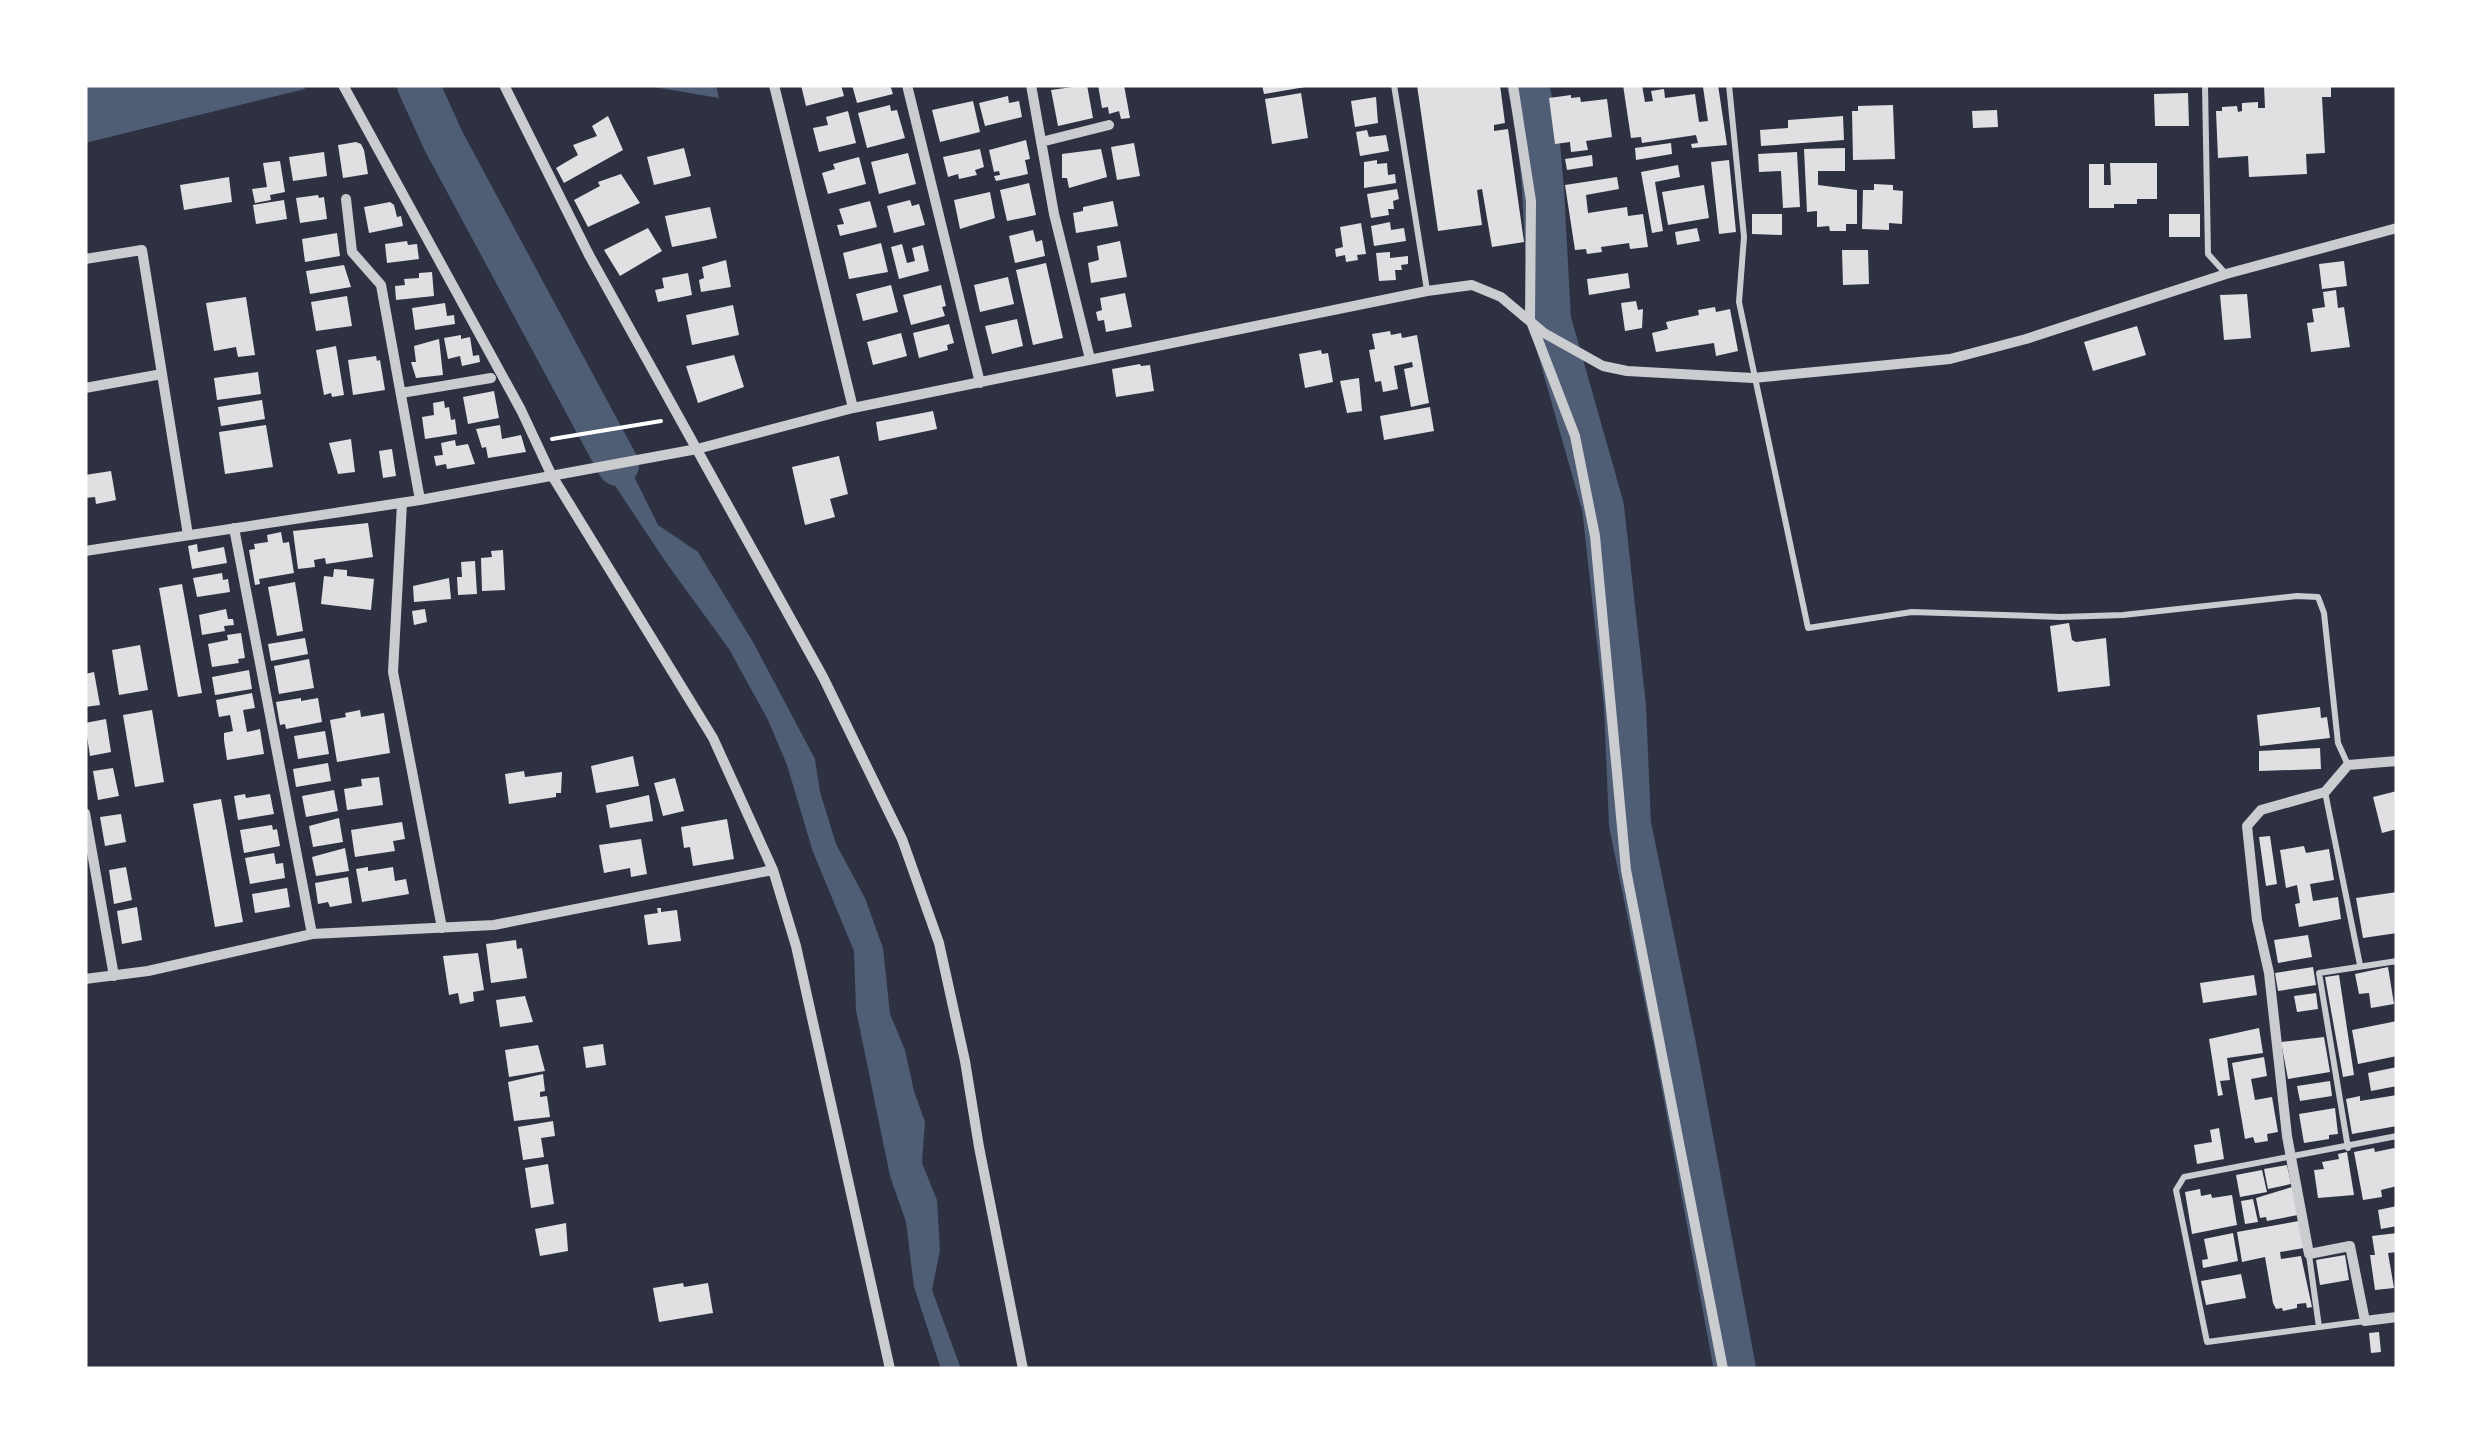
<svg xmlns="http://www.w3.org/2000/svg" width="2482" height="1454" viewBox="0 0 2482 1454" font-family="'Golos Text',sans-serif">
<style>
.water{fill:#4f5d75}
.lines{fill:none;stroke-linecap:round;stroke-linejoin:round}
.river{stroke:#4f5d75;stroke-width:42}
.building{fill:#e0e0e3}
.path{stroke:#fff;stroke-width:4}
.service{stroke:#caccd0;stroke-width:6}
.minor{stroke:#caccd0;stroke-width:10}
</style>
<rect width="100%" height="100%" fill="#2d3142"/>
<!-- water -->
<path class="water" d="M 85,85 L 303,85 L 305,89 L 85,143 Z
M 642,85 L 716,85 L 719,98 Z
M 596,399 L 658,525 L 698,552 L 753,642 L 815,759 L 820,792 L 836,844 L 865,898 L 883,948 L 890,1014 L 905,1050 L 914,1091 L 925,1122 L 922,1163 L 937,1200 L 940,1250 L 932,1290 L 961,1369 L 941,1369 L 914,1287 L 906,1222 L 890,1176 L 856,1010 L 854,951 L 813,852 L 787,765 L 768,720 L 729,649 L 665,561 L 612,481 L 586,427 Z"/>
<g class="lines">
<!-- river -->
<path class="river" d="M 418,85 L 444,142 L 618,465
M 1528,85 L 1538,133 L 1543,189 L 1550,320 L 1603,507 L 1625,706 L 1630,824 L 1675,1045 L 1735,1369"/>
</g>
<!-- building -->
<path class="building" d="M 801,85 L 841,85 L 844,96 L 806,106 Z
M 852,85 L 890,85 L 893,94 L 857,103 Z
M 1087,85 L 1093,118 L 1058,126 L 1051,90 Z
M 1098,85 L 1124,85 L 1130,118 L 1121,119 L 1119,111 L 1109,114 L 1108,107 L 1102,108 Z
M 1262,85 L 1305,85 L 1305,87 L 1264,94 Z
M 1417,85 L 1500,85 L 1505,123 L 1494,125 L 1494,131 L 1508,129 L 1524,242 L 1492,247 L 1482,189 L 1477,190 L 1482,225 L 1438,231 Z
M 1623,85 L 1642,85 L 1645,102 L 1653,101 L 1651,91 L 1664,89 L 1665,98 L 1695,94 L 1699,122 L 1708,121 L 1703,87 L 1718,85 L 1727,145 L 1692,148 L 1691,144 L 1698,143 L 1696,135 L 1642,143 L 1641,137 L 1631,138 Z
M 2264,85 L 2331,85 L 2331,97 L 2322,97 L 2325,153 L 2306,154 L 2307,174 L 2249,177 L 2248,156 L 2218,158 L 2216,111 L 2222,111 L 2222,107 L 2237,106 L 2238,112 L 2242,111 L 2242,103 L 2258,102 L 2258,108 L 2265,108 Z
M 1301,93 L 1308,138 L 1272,144 L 1265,99 Z
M 2188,93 L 2189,126 L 2155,126 L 2154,94 Z
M 1571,95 L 1571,98 L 1580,97 L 1581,102 L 1607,99 L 1612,137 L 1586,141 L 1588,150 L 1571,152 L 1570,142 L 1555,144 L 1549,98 Z
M 1008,96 L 1009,103 L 1019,101 L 1022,117 L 985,126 L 979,103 Z
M 1376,97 L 1378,123 L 1355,127 L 1351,101 Z
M 973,101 L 980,132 L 940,142 L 932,110 Z
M 890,105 L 891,111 L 897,110 L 905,138 L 867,148 L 858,113 Z
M 1893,105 L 1895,159 L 1853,160 L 1852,111 L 1858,111 L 1858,106 Z
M 1997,110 L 1998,127 L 1973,128 L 1972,111 Z
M 848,111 L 856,143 L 819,152 L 813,128 L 828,125 L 826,117 Z
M 608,116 L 623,150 L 564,183 L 556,168 L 578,155 L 573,145 L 597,136 L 592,126 Z
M 1843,116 L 1844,140 L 1761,146 L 1760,130 L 1788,128 L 1788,120 Z
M 1367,130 L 1369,137 L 1386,135 L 1389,151 L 1360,156 L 1356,132 Z
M 1026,140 L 1030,159 L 1025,160 L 1028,174 L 996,181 L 994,176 L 1000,175 L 999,171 L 994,172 L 989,150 Z
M 356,142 L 361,144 L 364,150 L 368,174 L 343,178 L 338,145 Z
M 1134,143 L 1140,176 L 1117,180 L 1111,147 Z
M 1671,143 L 1672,154 L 1636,160 L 1635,148 Z
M 684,148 L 691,176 L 654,185 L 647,157 Z
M 1845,148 L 1845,171 L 1818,171 L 1818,185 L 1857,190 L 1857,224 L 1846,224 L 1846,231 L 1830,231 L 1829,226 L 1817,227 L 1817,211 L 1807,212 L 1804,149 Z
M 980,149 L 984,167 L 975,170 L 977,175 L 959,179 L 958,174 L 948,177 L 943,157 Z
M 1101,149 L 1107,177 L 1069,188 L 1067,178 L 1062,178 L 1062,154 Z
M 324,152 L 327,176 L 293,181 L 289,157 Z
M 1797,152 L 1800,207 L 1783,208 L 1781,171 L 1759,172 L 1758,154 Z
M 908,153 L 916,184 L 879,194 L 871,162 Z
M 1592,155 L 1593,166 L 1567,170 L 1565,159 Z
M 859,157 L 866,184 L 828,194 L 822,173 L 835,169 L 833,164 Z
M 1377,160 L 1377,164 L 1387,163 L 1388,175 L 1395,174 L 1396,183 L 1364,188 L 1364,162 Z
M 1729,160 L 1736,232 L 1719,234 L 1711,162 Z
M 280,161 L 285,192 L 270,195 L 271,200 L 255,203 L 252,189 L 267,187 L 263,163 Z
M 2110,163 L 2157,163 L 2157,199 L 2137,199 L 2137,204 L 2114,204 L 2114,208 L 2089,208 L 2089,164 L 2104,164 L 2104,185 L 2111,185 Z
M 1678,165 L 1680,177 L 1655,182 L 1663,231 L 1652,233 L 1641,172 Z
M 621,174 L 640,203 L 588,227 L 574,200 L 600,186 L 598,182 Z
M 229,177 L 232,202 L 184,210 L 180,185 Z
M 1617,177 L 1619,189 L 1586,195 L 1588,213 L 1627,207 L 1628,216 L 1643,214 L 1648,247 L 1630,249 L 1629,243 L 1601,247 L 1602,252 L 1587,254 L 1586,249 L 1575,250 L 1565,185 Z
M 1029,183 L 1036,215 L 1007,221 L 1000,190 Z
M 1874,184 L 1893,185 L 1893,190 L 1903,191 L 1902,224 L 1889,223 L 1889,230 L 1862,229 L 1863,190 L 1874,190 Z
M 1704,185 L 1709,218 L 1668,225 L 1662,192 Z
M 1397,189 L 1399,199 L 1393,201 L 1394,209 L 1388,209 L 1389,215 L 1371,218 L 1367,194 Z
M 990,192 L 995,218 L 960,229 L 954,200 Z
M 318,195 L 319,198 L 324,197 L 327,219 L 300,223 L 296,198 Z
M 284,200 L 287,219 L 256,224 L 253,205 Z
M 910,200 L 912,206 L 919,204 L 925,225 L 894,233 L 887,206 Z
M 870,201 L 877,227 L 840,236 L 837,225 L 844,224 L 839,209 Z
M 1113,201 L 1118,226 L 1076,233 L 1073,213 L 1083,211 L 1083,207 Z
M 390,202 L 394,205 L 397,217 L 401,216 L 403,226 L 369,233 L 364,207 Z
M 710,207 L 717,238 L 672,247 L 665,216 Z
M 1752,214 L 1782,214 L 1782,235 L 1752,234 Z
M 2169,214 L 2200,214 L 2200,237 L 2169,237 Z
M 1390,222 L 1391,230 L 1404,228 L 1406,241 L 1374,246 L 1371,226 Z
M 1361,223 L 1366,254 L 1357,255 L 1358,260 L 1346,262 L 1345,255 L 1336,257 L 1335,249 L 1343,247 L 1340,227 Z
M 648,228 L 662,251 L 620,276 L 604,250 Z
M 1697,228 L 1700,241 L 1677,245 L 1675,232 Z
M 1033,230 L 1036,242 L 1042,240 L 1045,256 L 1015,263 L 1009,236 Z
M 337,233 L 340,256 L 305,262 L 302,239 Z
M 407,241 L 408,245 L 417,244 L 419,259 L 387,263 L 385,244 Z
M 1120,241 L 1127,277 L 1091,283 L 1088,263 L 1099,260 L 1097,246 Z
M 881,243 L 888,272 L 849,279 L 843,253 Z
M 902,244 L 907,263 L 915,261 L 912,248 L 923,245 L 929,271 L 899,279 L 891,247 Z
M 1842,250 L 1868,250 L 1869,284 L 1843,285 Z
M 1390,252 L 1390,258 L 1408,256 L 1408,264 L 1401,265 L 1402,270 L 1395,270 L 1396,280 L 1379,281 L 1376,253 Z
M 726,260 L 731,287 L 701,292 L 699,280 L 704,278 L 702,267 Z
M 2344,261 L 2347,286 L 2322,289 L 2319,264 Z
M 1046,263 L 1063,338 L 1033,345 L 1016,270 Z
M 344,265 L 351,287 L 310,294 L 306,271 Z
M 432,272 L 434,296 L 396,300 L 395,286 L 405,285 L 404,279 L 419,278 L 419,273 Z
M 688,273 L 692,295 L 658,302 L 655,290 L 664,288 L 662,278 Z
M 1628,273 L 1630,288 L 1589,295 L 1587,279 Z
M 1008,277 L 1014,304 L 980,312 L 974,285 Z
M 891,285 L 898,312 L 863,321 L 856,294 Z
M 941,285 L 946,306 L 942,307 L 945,316 L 911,325 L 903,295 Z
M 2336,290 L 2338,308 L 2344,307 L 2350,347 L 2311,352 L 2307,323 L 2314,322 L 2312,309 L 2325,307 L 2323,292 Z
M 1125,293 L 1132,327 L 1106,332 L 1104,320 L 1098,321 L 1096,312 L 1102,310 L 1100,298 Z
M 2247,294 L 2251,338 L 2224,340 L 2220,295 Z
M 347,296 L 352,326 L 316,331 L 311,302 Z
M 246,297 L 255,355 L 238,357 L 236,347 L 214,351 L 206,303 Z
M 1636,301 L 1638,310 L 1643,309 L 1642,328 L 1625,331 L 1621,303 Z
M 445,303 L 447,316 L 454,315 L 455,324 L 415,330 L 412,308 Z
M 733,305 L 739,335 L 692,345 L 686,315 Z
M 1715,307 L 1716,312 L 1730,309 L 1738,351 L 1716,356 L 1714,343 L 1656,352 L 1652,333 L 1668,329 L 1666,322 L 1699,315 L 1698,310 Z
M 1017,319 L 1023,346 L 992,354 L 985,326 Z
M 949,324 L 954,343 L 947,345 L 948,350 L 919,358 L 913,333 Z
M 2137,326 L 2146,355 L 2093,371 L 2084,342 Z
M 1390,331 L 1391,335 L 1401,333 L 1402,338 L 1417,335 L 1429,403 L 1411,407 L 1404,369 L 1413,367 L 1412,362 L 1394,366 L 1398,389 L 1383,392 L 1381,381 L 1375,382 L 1369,350 L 1375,349 L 1372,334 Z
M 901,333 L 907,356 L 873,365 L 867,342 Z
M 461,335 L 461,339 L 470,337 L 473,356 L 479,355 L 480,362 L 462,366 L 460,356 L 448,359 L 444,338 Z
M 439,339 L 443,375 L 416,378 L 411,362 L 416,362 L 414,346 Z
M 336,346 L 344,395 L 332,397 L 331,393 L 324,395 L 316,350 Z
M 1321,350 L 1322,354 L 1328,353 L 1333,382 L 1305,388 L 1299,354 Z
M 734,355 L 744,387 L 698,403 L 686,366 Z
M 376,356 L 377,361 L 380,360 L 385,390 L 353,395 L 348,360 Z
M 1140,364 L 1141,366 L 1150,365 L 1154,391 L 1116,397 L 1112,369 Z
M 258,372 L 261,394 L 217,400 L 214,378 Z
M 1359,378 L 1362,411 L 1347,413 L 1340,381 Z
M 494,391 L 499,418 L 468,424 L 463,397 Z
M 262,400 L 265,419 L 221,426 L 218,407 Z
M 444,401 L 445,408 L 449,407 L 451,420 L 455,419 L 457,434 L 425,439 L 422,417 L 434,415 L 433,403 Z
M 1430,407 L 1434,431 L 1384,440 L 1380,416 Z
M 933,411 L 937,429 L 879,441 L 876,422 Z
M 266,425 L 273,467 L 225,474 L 219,432 Z
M 500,425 L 502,439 L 521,435 L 526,452 L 488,458 L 486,447 L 482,448 L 476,429 Z
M 351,439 L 355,472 L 338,474 L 329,443 Z
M 455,440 L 456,446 L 468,444 L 475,464 L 447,469 L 446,464 L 436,466 L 434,456 L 443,455 L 441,443 Z
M 392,449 L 396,476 L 383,478 L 379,451 Z
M 839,456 L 848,494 L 830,499 L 835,517 L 805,525 L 792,467 Z
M 111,471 L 116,500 L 96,504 L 95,497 L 85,498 L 85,475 Z
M 368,523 L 373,557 L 326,564 L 325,558 L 314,560 L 315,567 L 298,569 L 293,531 Z
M 281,532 L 283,543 L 289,542 L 294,573 L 259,579 L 260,584 L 255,585 L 249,550 L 255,549 L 254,544 L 268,542 L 267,535 Z
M 197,544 L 198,552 L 224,547 L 227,563 L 192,569 L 188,546 Z
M 503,550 L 505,590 L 482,591 L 481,558 L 492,557 L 491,551 Z
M 475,561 L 477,594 L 458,595 L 457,577 L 462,577 L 461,562 Z
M 334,569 L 347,570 L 347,576 L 374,579 L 371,610 L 321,604 L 324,576 L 333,577 Z
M 222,573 L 223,580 L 228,579 L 230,592 L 197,597 L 193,578 Z
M 449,578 L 451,599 L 414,602 L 413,586 Z
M 295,582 L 303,631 L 277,636 L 268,587 Z
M 182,584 L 202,693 L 178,697 L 159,588 Z
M 226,609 L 228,619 L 233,619 L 234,625 L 224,626 L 225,631 L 202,635 L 199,615 Z
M 425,609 L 427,622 L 414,625 L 412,611 Z
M 2069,623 L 2072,640 L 2076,642 L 2106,638 L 2110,686 L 2058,692 L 2050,626 Z
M 241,633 L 245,658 L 238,659 L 239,663 L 212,667 L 208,644 L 228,640 L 227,635 Z
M 305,638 L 308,654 L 271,661 L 268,644 Z
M 140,645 L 148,690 L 119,695 L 112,650 Z
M 309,659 L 314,688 L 279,694 L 274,666 Z
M 249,670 L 252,689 L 215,695 L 212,677 Z
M 94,672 L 100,705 L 85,707 L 85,674 Z
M 252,693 L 255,708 L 243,710 L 247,732 L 260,729 L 264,754 L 227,760 L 224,740 L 224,733 L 233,731 L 230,715 L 219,717 L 216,700 Z
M 301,698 L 301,701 L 318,698 L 322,722 L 286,729 L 285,724 L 280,725 L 276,702 Z
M 2320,707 L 2321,718 L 2327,717 L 2330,738 L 2260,746 L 2257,715 Z
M 152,710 L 164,782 L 135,787 L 123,715 Z
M 360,710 L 361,717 L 384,713 L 390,753 L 337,762 L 330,720 L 346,717 L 345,713 Z
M 106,719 L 111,752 L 90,756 L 85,723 Z
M 325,731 L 329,754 L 298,759 L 294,736 Z
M 2320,748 L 2321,769 L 2259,771 L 2259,751 Z
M 633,756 L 639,786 L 596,793 L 591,766 Z
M 328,763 L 331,781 L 296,787 L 293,769 Z
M 113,768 L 119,796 L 98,800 L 93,771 Z
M 524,771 L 525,777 L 562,772 L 561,793 L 556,793 L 556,797 L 509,804 L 505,774 Z
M 379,777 L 383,805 L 347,810 L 344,789 L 362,786 L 361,779 Z
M 675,778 L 684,811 L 663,816 L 654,783 Z
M 334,790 L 338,811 L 306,817 L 302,796 Z
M 2397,791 L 2397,829 L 2382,833 L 2373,797 Z
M 245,794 L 246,798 L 270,794 L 274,814 L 238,820 L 234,796 Z
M 649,795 L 653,821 L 610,828 L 606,805 Z
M 221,799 L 243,922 L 215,927 L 193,804 Z
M 121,814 L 126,842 L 105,846 L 100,817 Z
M 339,818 L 343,842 L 313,847 L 309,826 Z
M 727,819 L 734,859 L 693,866 L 690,847 L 684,848 L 681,827 Z
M 402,822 L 405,839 L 393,841 L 395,851 L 355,857 L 351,830 Z
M 272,825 L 273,830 L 277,829 L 280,846 L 244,853 L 240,830 Z
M 2270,836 L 2277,884 L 2266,886 L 2259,837 Z
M 641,839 L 647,874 L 631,877 L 630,868 L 604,873 L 599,845 Z
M 2304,846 L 2306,853 L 2329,849 L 2334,880 L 2310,884 L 2313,901 L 2338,897 L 2341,919 L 2299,927 L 2295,904 L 2300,903 L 2297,885 L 2286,888 L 2280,850 Z
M 345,848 L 349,871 L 316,876 L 312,857 Z
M 274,853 L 276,864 L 283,863 L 285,878 L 250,884 L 245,858 Z
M 126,867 L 132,900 L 114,904 L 109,870 Z
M 368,867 L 368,871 L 393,867 L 395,881 L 406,879 L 409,894 L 362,902 L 356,869 Z
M 348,877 L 352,903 L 330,907 L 328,902 L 318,904 L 315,883 Z
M 287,888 L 290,907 L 255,913 L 252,894 Z
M 2397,892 L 2397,933 L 2363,938 L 2356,898 Z
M 137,907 L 142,940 L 122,944 L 117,911 Z
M 657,908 L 661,908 L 661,912 L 677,910 L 681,941 L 648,945 L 644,915 L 658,913 Z
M 2308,935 L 2312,957 L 2278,963 L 2274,940 Z
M 516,940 L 517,949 L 522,948 L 527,978 L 491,983 L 486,944 Z
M 478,953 L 484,990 L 473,992 L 474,1001 L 460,1004 L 458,993 L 449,995 L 443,956 Z
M 2313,967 L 2316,985 L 2278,991 L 2275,973 Z
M 2388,967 L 2394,1004 L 2371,1008 L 2369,993 L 2359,994 L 2355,974 Z
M 2254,975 L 2257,995 L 2203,1003 L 2200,983 Z
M 2339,975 L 2354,1075 L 2343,1077 L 2325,977 Z
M 2316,993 L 2318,1009 L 2297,1012 L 2294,996 Z
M 525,996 L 533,1022 L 500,1027 L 496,1000 Z
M 2397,1021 L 2397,1056 L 2358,1064 L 2352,1030 Z
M 2259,1028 L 2263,1053 L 2227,1058 L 2230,1080 L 2220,1081 L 2223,1095 L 2218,1096 L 2209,1039 Z
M 2324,1037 L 2330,1072 L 2288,1079 L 2281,1042 Z
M 603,1044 L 606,1065 L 586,1068 L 583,1047 Z
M 538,1045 L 545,1071 L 509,1077 L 505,1050 Z
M 2264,1057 L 2267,1076 L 2251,1079 L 2255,1100 L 2272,1097 L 2278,1132 L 2267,1134 L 2268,1141 L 2255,1143 L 2253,1137 L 2245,1139 L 2232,1063 Z
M 2397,1067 L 2397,1086 L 2371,1091 L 2368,1073 Z
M 543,1074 L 545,1091 L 540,1092 L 540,1097 L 547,1096 L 550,1117 L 514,1121 L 508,1082 Z
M 2330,1081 L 2332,1096 L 2300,1101 L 2297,1086 Z
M 2397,1095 L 2397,1126 L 2352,1134 L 2346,1099 L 2360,1096 L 2360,1101 Z
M 2335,1108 L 2338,1134 L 2329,1135 L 2329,1139 L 2304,1143 L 2299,1114 Z
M 553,1121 L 555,1136 L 541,1138 L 544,1157 L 523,1160 L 518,1127 Z
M 2219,1128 L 2224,1159 L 2197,1164 L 2194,1145 L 2212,1142 L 2210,1130 Z
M 2374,1148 L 2375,1152 L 2394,1148 L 2397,1152 L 2397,1186 L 2381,1190 L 2382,1197 L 2363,1200 L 2354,1152 Z
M 2347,1152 L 2354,1195 L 2318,1198 L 2314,1170 L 2324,1169 L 2322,1162 L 2339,1159 L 2338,1154 Z
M 548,1164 L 554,1204 L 531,1208 L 525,1168 Z
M 2287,1165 L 2291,1184 L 2268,1189 L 2264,1169 Z
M 2262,1170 L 2267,1192 L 2240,1197 L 2236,1175 Z
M 2292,1187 L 2298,1215 L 2267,1221 L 2266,1217 L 2260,1218 L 2256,1198 Z
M 2200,1189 L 2201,1196 L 2211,1194 L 2212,1198 L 2232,1195 L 2237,1225 L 2192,1234 L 2185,1192 Z
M 2253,1199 L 2258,1222 L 2245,1224 L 2241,1201 Z
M 2397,1206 L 2397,1226 L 2381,1229 L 2378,1210 Z
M 2299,1221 L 2304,1248 L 2280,1252 L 2281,1259 L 2301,1256 L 2312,1307 L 2307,1308 L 2306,1303 L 2297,1304 L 2297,1308 L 2283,1311 L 2282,1308 L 2276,1309 L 2273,1303 L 2265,1257 L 2242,1262 L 2237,1232 Z
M 566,1223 L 568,1251 L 540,1256 L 535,1229 Z
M 2233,1233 L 2238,1261 L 2203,1268 L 2202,1260 L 2208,1259 L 2204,1239 Z
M 2397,1233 L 2397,1252 L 2388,1253 L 2394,1288 L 2375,1290 L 2370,1255 L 2375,1255 L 2372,1236 Z
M 2345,1255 L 2349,1280 L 2320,1285 L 2316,1260 Z
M 2241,1274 L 2246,1298 L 2206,1305 L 2201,1281 Z
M 683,1283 L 684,1287 L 708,1283 L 713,1313 L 659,1322 L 653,1288 Z
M 2379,1332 L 2381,1352 L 2371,1353 L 2369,1333 Z"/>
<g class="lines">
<!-- path -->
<path class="path" d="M 552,439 L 661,421"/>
<!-- service -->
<path class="service" d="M 1394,85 L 1427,290
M 1729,85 L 1744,237 L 1739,302 L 1808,628 L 1912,612 L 2061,617 L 2123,615 L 2297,596 L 2318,597 L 2324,613 L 2338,743 L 2348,765
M 2205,85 L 2208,254 L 2226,274
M 2325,792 L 2360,965
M 2348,1148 L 2319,973 L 2397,961
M 2309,1255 L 2319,1327
M 2365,1321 L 2207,1342 L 2176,1190 L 2184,1177 L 2397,1136"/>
<!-- minor -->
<path class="minor" d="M 343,85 L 521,410 L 551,474 L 713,738 L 773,870 L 796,946 L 890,1369
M 504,85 L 589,255 L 823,677 L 902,839 L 939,943 L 965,1061 L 979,1147 L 1023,1369
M 774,85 L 853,408
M 907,85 L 980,383
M 1031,85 L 1054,214 L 1090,359
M 1513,85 L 1531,201 L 1530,319 L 1575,436 L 1595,536 L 1626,870 L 1723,1369
M 1041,142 L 1109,125
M 346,199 L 352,252 L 381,285 L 420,500
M 85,259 L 142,250 L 188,535
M 85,388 L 162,374
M 401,393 L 491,378
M 402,503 L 393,672 L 442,928
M 234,528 L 312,934
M 85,551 L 420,500 L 697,449 L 853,408 L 1427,291 L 1472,285 L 1501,297 L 1544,333 L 1603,366 L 1627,371 L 1753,378 L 1950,359 L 2026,339 L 2226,274 L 2397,228
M 2397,761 L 2348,765 L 2325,792 L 2261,810 L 2247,826 L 2257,920 L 2269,973 L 2287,1136 L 2309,1254 L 2350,1246 L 2365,1321 L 2397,1317
M 85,813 L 114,976
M 85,979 L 148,971 L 312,934 L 494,925 L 773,870"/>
</g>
<!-- border -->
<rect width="2482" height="1454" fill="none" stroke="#ffffff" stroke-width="175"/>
</svg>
